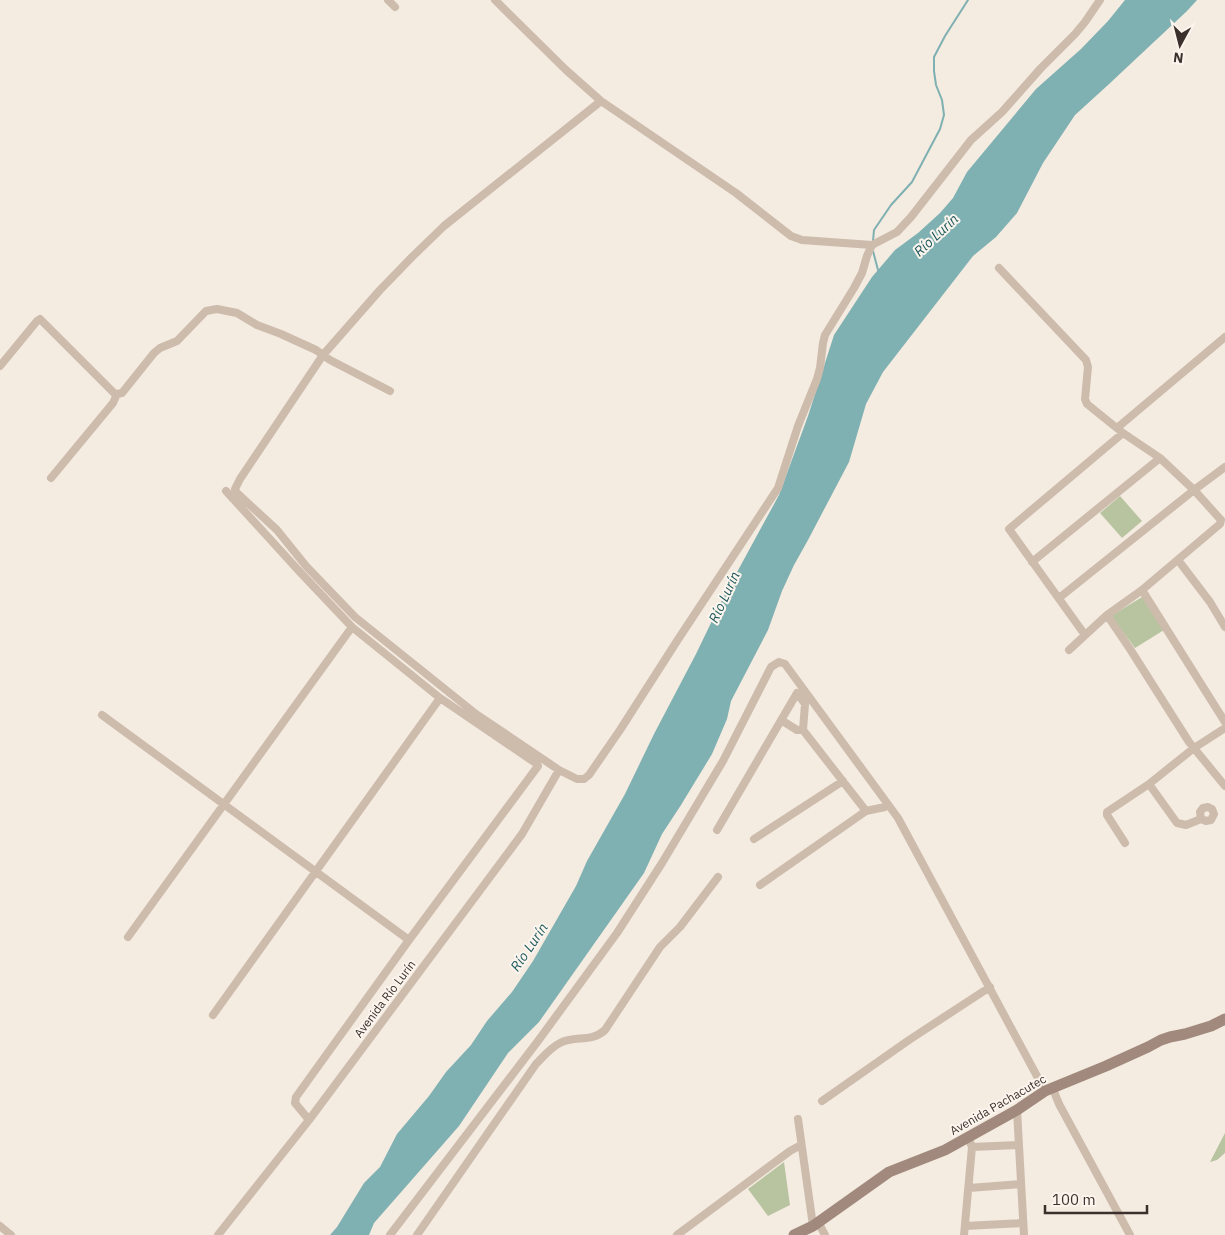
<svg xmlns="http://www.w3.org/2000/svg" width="1225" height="1235" viewBox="0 0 1225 1235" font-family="'IBM Plex Sans',sans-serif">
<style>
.green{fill:#b8c4a0}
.water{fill:#7fb0b2}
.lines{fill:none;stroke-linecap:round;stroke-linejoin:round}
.stream{stroke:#7fb0b2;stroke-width:2}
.minor{stroke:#cdbbac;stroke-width:8}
.secondary{stroke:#a18a7d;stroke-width:11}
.labels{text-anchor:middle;stroke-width:4;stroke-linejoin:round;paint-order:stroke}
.street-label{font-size:12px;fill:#3b302b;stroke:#fbf5ee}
.water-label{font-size:14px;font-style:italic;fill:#1f5a5e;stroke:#fbf5ee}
</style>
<rect width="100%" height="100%" fill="#f4ebe1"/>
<!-- green -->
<path class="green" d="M 1120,496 L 1142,521 L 1122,538 L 1100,513 Z
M 1142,597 L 1164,630 L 1135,648 L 1111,616 Z
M 1225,1133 L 1225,1153 L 1217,1160 L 1210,1162 Z
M 784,1162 L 790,1205 L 768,1216 L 748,1189 Z"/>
<!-- water -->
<path class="water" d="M 1125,0 L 1197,0 L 1187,11 L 1108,85 L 1075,115 L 1043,163 L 1017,213 L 996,237 L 973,256 L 883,372 L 866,404 L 849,462 L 808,540 L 794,565 L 782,591 L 768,630 L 731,701 L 727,719 L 712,754 L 681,805 L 662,834 L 644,873 L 539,1022 L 508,1053 L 459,1126 L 374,1223 L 369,1235 L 330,1235 L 337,1227 L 364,1183 L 380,1167 L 397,1134 L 429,1096 L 446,1072 L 471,1045 L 487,1021 L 512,992 L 533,961 L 576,886 L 587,861 L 625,794 L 654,734 L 696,654 L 723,598 L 779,495 L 808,416 L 834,335 L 872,277 L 895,250 L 918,233 L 940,213 L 953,198 L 967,172 L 1036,89 L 1081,49 L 1108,21 Z"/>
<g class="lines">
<!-- stream -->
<path class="stream" d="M 873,241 L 874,230 L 891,205 L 912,182 L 940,129 L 944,115 L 942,100 L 936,85 L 934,71 L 934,57 L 945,36 L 968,0
M 873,251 L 878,270"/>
<!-- minor -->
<path class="minor" d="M 388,0 L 395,7
M 495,0 L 566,70 L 601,101 L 736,193 L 791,236 L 802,240 L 872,245
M 601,101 L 444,226 L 413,256 L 380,290 L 323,355 L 240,479 L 235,489 L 237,493 L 277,530 L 306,566 L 355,617 L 476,714 L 559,770 L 577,779 L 584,779 L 589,775 L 620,730 L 677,641 L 778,488 L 798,426 L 817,379 L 820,368 L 823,343 L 825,335 L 854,288 L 862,273 L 867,256 L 872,245 L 897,232 L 911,217 L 971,140 L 1002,112 L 1041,68 L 1075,34 L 1085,22 L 1100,0
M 999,268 L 1086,360 L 1088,367 L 1085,399 L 1087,404 L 1123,433 L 1160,458 L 1194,490 L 1221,520 L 1220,524 L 1142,590 L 1107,615 L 1069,650
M 0,366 L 37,321 L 40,319 L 114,393 L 117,394 L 122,393 L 154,353 L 160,348 L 177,341 L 206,311 L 217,309 L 237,313 L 257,325 L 281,334 L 316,350 L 330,360 L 390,391
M 1117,428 L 1225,337
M 51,478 L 113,403 L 117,394
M 226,491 L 299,571 L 352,627 L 440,698 L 537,764 L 538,766 L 409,940 L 296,1097 L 295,1103 L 309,1120
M 1178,560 L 1210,602 L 1225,627
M 1032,562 L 1160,458
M 1142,590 L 1225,722
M 1059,598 L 1194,490 L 1225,467
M 1107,615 L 1130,649 L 1189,742 L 1225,786
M 1085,635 L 1009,529 L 1123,433
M 102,715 L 409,940
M 781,720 L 797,730 L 803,730
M 1149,784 L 1177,823 L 1186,825 L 1201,819 L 1206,821 L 1211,820 L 1214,814 L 1212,809 L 1208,807 L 1203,808 L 1200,812 L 1201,819
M 866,811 L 885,807 L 888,805
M 717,830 L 797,693 L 805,704 L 803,730 L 866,811 L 760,885
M 754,839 L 843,781
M 1125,843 L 1107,815 L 1107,812 L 1149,784 L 1194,748 L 1225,728
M 128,937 L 352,627
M 213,1015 L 440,698
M 1053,1089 L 1059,1104 L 1130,1235
M 822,1101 L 909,1040 L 990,987
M 1017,1110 L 1024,1235
M 798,1119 L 813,1226
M 972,1147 L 1019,1145
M 969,1188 L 1021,1184
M 818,1222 L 825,1235
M 0,1226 L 11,1235
M 965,1226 L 1023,1223
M 218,1235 L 309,1120 L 522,834 L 559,770
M 390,1235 L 538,1041 L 617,933 L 662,863 L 723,761 L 771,667 L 779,662 L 785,664 L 898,818 L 1045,1091
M 417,1235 L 536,1064 C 543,1057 550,1048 560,1043 C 575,1035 591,1043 605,1030 L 660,947 L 680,927 L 718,877
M 677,1235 L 790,1151 L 801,1145
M 964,1235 L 972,1147 L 968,1137"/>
<!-- secondary -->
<path class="secondary" d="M 794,1235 L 813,1226 L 889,1172 L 945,1150 L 1017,1110 L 1045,1091 L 1106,1066 L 1148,1047 L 1161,1040 L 1170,1037 L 1185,1034 L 1211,1026 L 1225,1019"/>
</g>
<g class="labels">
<!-- street labels -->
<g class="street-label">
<text transform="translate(385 999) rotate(-53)" y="4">Avenida Río Lurín</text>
<text transform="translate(998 1105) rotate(-30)" y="4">Avenida Pachacutec</text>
</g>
<!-- water labels -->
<g class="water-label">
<text transform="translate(936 235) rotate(-43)" y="5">Río Lurín</text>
<text transform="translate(724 597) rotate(-65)" y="5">Río Lurín</text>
<text transform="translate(529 947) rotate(-56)" y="5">Río Lurín</text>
</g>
</g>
<!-- north arrow -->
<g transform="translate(1180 45) rotate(187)" stroke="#fbf5ee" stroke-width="4" paint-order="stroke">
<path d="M0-4L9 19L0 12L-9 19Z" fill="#3b302b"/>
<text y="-8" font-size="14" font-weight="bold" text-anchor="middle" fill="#3b302b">N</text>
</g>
<!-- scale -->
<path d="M1045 1205v8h102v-8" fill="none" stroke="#3b302b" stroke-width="2.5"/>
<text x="1052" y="1205" font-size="15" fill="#3b302b" stroke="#fbf5ee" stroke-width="4" paint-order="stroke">100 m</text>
</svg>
